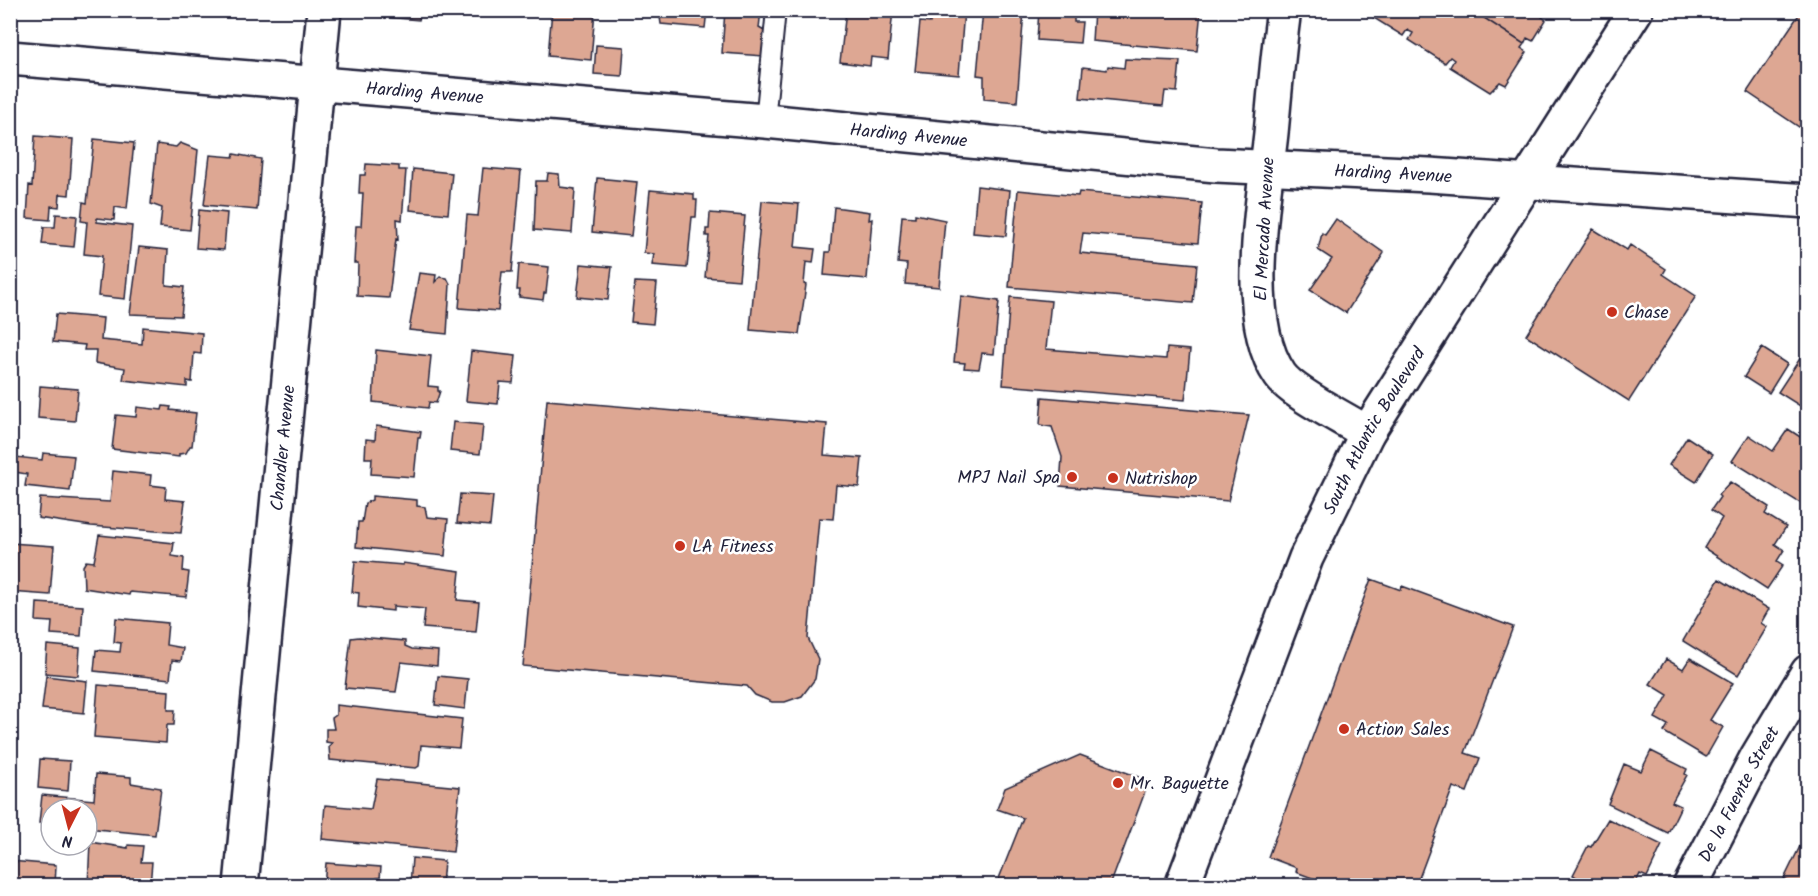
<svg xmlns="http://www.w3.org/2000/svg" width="1818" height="896" viewBox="0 0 1818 896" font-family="Kalam,sans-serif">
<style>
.building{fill:#dda793;stroke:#22223b;stroke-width:1.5}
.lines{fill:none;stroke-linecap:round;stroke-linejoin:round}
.service-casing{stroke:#22223b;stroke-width:22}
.minor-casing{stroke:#22223b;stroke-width:38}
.tertiary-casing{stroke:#22223b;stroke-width:38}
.primary-casing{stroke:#22223b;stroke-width:38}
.service{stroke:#fff;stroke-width:18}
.minor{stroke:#fff;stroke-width:33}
.tertiary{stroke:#fff;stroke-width:33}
.primary{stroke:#fff;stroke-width:33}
.poi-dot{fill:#c8321e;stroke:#fff;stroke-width:2}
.labels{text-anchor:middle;stroke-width:5;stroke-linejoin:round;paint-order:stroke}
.street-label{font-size:18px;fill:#22223b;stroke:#fff}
.poi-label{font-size:18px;fill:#22223b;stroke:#fff;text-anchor:start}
</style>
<rect width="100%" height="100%" fill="#fff"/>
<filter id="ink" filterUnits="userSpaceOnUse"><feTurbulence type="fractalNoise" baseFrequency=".0167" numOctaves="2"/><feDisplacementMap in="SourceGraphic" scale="12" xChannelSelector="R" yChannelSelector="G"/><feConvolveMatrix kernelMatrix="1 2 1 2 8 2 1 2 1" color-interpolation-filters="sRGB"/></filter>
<g filter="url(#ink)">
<!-- building -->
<path class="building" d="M 374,10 L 420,10 L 419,20 L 374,16 Z
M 552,10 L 595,10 L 591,60 L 548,56 Z
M 659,10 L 707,10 L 705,28 L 661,24 Z
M 725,10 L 761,10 L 759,28 L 766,32 L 764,56 L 722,53 Z
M 893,10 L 888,59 L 871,57 L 870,66 L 840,62 L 846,11 L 843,10 Z
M 931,10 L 964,10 L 959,75 L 915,71 L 920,22 L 930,23 Z
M 983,10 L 1024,10 L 1017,102 L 984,99 L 984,76 L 977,75 Z
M 1039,10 L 1074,11 L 1074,22 L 1082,22 L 1080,43 L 1037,40 Z
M 1094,10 L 1201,10 L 1197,51 L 1092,41 Z
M 1372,10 L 1472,10 L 1524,44 L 1521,48 L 1527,52 L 1506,85 L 1500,82 L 1490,92 L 1450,67 L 1454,60 L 1450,57 L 1445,63 L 1409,40 L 1413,33 L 1407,30 L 1403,36 L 1369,15 Z
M 1472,10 L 1542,10 L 1545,12 L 1542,17 L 1546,20 L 1533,41 L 1527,38 L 1524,44 Z
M 1802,10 L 1808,10 L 1808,133 L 1747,92 Z
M 596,45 L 624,47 L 622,76 L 594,74 Z
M 1125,59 L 1180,61 L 1177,92 L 1165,91 L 1163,106 L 1080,98 L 1083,67 L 1107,70 L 1108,66 L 1124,68 Z
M 35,136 L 73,139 L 69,195 L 60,194 L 59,207 L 51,206 L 50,220 L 27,218 L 29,185 L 32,186 Z
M 94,139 L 134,143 L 127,209 L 115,207 L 114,220 L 97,218 L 97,222 L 132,226 L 125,299 L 98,296 L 102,256 L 84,254 L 87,222 L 81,221 L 83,202 L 87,203 Z
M 180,143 L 198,150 L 190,230 L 160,227 L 162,208 L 151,204 L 157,144 L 176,147 Z
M 234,154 L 261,159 L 257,210 L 204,205 L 210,155 L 233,157 Z
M 366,164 L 399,166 L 399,170 L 406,170 L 402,220 L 397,219 L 398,240 L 396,239 L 389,298 L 357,296 L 358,263 L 354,263 L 356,226 L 361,226 L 363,193 L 359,193 L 360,175 L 365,175 Z
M 483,168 L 521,171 L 512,272 L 502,272 L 498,311 L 459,308 L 467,215 L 478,216 Z
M 413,169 L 452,173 L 448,214 L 410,210 Z
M 548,173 L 559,174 L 560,187 L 575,189 L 572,233 L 534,230 L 536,181 L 547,181 Z
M 597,178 L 637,182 L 631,236 L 592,232 Z
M 977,186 L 1010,190 L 1006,236 L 973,233 Z
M 650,190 L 694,194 L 694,200 L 697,200 L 696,217 L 692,217 L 687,268 L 652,265 L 654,254 L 644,253 Z
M 1018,190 L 1078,196 L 1079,192 L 1202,203 L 1198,243 L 1083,233 L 1080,253 L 1197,264 L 1193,303 L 1009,287 Z
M 762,201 L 799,204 L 795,247 L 815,249 L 813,263 L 806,262 L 804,284 L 806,285 L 799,334 L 750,330 Z
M 834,207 L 870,212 L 869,220 L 872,219 L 867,279 L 824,275 L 826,252 L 830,252 Z
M 199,210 L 227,213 L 224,250 L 196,248 Z
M 710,213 L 745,216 L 739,280 L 705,277 L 709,236 L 706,236 L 706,229 L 709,229 Z
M 56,214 L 77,216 L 74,247 L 42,244 L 44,227 L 55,227 Z
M 915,214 L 945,220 L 939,287 L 905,284 L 907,264 L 898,263 L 902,216 L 915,217 Z
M 1336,219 L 1384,253 L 1346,313 L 1310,290 L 1332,259 L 1318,250 L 1322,233 L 1325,235 Z
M 1593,229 L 1627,250 L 1630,245 L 1666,269 L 1663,274 L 1696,296 L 1629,401 L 1526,335 Z
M 10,240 L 17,241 L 10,293 Z
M 139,247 L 168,250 L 166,285 L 184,287 L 181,316 L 130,314 Z
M 519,264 L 549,267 L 546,293 L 544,293 L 543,300 L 519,297 L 520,290 L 517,290 Z
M 581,264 L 612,267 L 608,300 L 577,297 Z
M 419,273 L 436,275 L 435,282 L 440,277 L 447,278 L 450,284 L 447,334 L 409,330 Z
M 635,282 L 657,283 L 653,324 L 631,322 Z
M 961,296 L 999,301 L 994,354 L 982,353 L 979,369 L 964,368 L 965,363 L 954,362 Z
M 1010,297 L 1051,301 L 1046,349 L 1166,359 L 1167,348 L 1190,350 L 1185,400 L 1003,385 Z
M 56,314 L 103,318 L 101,340 L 142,344 L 143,327 L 202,333 L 201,354 L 194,353 L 192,382 L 187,381 L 187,387 L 123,380 L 125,368 L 95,363 L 96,350 L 84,350 L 85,345 L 53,342 Z
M 1762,348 L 1787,364 L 1769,393 L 1744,377 Z
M 376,350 L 431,356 L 428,386 L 438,387 L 438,391 L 440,391 L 436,403 L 429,402 L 428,408 L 373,402 Z
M 471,351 L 516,356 L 513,383 L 500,382 L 498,404 L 466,401 Z
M 1801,357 L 1808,361 L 1808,411 L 1778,392 Z
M 40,386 L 78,389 L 75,421 L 38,418 Z
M 1042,397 L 1249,415 L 1228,501 L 1060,486 L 1062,457 L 1052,427 L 1040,425 Z
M 547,400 L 827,424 L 824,455 L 862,458 L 859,487 L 836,485 L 833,519 L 819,518 L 808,638 L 818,659 L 815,679 L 802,696 L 785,702 L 772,702 L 755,695 L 747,686 L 523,666 Z
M 163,406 L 171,407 L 170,410 L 196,413 L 192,446 L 190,446 L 186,453 L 179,454 L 179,457 L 112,449 L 116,415 L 136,417 L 137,407 L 162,410 Z
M 453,422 L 483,425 L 480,454 L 450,451 Z
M 376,426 L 421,432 L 420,438 L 418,438 L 414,477 L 371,474 L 372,458 L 365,458 L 366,439 L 375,440 Z
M 1788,429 L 1808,442 L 1808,508 L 1732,461 L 1749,435 L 1773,451 Z
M 1687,437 L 1713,454 L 1696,482 L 1669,465 Z
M 43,453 L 74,456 L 70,491 L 25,486 L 27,474 L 15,472 L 16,457 L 42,460 Z
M 113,471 L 151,475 L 150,485 L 166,487 L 165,499 L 185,501 L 181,533 L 91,526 L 38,518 L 40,498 L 110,502 Z
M 1730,482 L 1769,507 L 1765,514 L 1786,527 L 1775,544 L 1784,550 L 1777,561 L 1783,565 L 1767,589 L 1704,548 L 1722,518 L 1711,510 L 1720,497 L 1718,495 Z
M 460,494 L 493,496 L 490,526 L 457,523 Z
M 372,496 L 417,500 L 417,506 L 425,507 L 427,517 L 448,519 L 445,556 L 356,547 L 358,522 L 362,522 L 365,503 L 372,500 Z
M 99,535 L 174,543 L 172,556 L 184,558 L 183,571 L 189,572 L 186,597 L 130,592 L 129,595 L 84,588 L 83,566 L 86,561 L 94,562 Z
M 10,543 L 54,546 L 50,595 L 10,592 Z
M 355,561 L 403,565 L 403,563 L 460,571 L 457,600 L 479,602 L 476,632 L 423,628 L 425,609 L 393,606 L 393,611 L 358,607 L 359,593 L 352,592 Z
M 1371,579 L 1401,590 L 1402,586 L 1513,627 L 1465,753 L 1480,758 L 1467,792 L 1453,787 L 1416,886 L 1334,886 L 1296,872 L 1297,868 L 1268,857 Z
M 1719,579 L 1769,609 L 1761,623 L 1767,627 L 1738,675 L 1683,641 Z
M 37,603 L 83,606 L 81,636 L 51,634 L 52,622 L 36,621 Z
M 116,618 L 168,623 L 166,645 L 183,648 L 181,661 L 172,660 L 170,679 L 94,671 L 96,650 L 120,652 L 121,643 L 114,642 Z
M 359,637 L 405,641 L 405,646 L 412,649 L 438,651 L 437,666 L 401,662 L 396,692 L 345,688 L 351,638 Z
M 47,645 L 80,648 L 78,676 L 45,673 Z
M 1690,658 L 1733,683 L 1710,720 L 1723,727 L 1706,757 L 1664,732 L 1668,725 L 1655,718 L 1668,695 L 1650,684 L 1666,659 L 1683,669 Z
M 46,676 L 87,681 L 84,713 L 42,709 Z
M 438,676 L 468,679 L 465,709 L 435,705 Z
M 98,685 L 169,691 L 168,710 L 175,710 L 174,725 L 167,725 L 166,743 L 94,737 Z
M 336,705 L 462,719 L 459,748 L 421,745 L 419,766 L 416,768 L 330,760 L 329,746 L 332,743 L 326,742 L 326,729 L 334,729 L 332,718 L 336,715 Z
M 1651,751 L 1687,769 L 1685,774 L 1687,775 L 1672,802 L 1681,806 L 1668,833 L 1608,804 L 1624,764 L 1641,771 Z
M 1080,755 L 1149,781 L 1110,886 L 996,886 L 1023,818 L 997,809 L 1005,788 Z
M 40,759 L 70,761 L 68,791 L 38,788 Z
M 96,774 L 131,777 L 131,783 L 161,788 L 155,835 L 87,828 L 87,809 L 51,809 L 51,824 L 39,823 L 42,795 L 94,800 Z
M 377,779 L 460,787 L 453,852 L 322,839 L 325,805 L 371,809 Z
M 1608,819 L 1662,845 L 1647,877 L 1640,874 L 1634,886 L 1574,886 L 1578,878 L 1573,875 L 1588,846 L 1591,847 Z
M 1808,830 L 1808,886 L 1798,886 L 1784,879 Z
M 90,842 L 128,848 L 128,845 L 143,846 L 141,862 L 152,862 L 150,886 L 88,886 Z
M 412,858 L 444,861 L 442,885 L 448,886 L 410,886 Z
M 10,861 L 56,865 L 55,886 L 10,886 Z
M 326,863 L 381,867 L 380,878 L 377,878 L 376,886 L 324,886 Z"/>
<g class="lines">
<defs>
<path id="service" d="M 765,121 L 776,10"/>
<g id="minor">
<path id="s1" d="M 241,886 L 324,10"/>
<path id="s2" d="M 1690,886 L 1757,757 L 1808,672"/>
</g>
<g id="tertiary">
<path d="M 1284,10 C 1278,51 1275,92 1271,133 C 1264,199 1241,319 1280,375 C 1293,394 1346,419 1367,433"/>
<path id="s3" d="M 10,58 L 765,121 L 1216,165 L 1429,175 L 1808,201"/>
</g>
<g id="primary">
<path id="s4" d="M 1182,886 L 1306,558 L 1367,433 L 1636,10"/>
</g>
</defs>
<!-- service casing -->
<use href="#service" class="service-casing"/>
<!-- minor casing -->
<use href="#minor" class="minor-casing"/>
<!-- tertiary casing -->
<use href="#tertiary" class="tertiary-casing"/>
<!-- primary casing -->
<use href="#primary" class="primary-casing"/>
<!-- service -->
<use href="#service" class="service"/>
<!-- minor -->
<use href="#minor" class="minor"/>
<!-- tertiary -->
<use href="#tertiary" class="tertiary"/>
<!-- primary -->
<use href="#primary" class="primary"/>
</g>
</g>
<!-- markers -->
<g class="poi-dot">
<circle cx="1612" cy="312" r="6"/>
<circle cx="1072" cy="477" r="6"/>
<circle cx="1113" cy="478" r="6"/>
<circle cx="680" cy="546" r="6"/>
<circle cx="1344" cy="729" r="6"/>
<circle cx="1118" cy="783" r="6"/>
</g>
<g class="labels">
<!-- street labels -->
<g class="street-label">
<text dy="6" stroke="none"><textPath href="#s3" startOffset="416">Harding Avenue</textPath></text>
<text dy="6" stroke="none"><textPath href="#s3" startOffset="902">Harding Avenue</textPath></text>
<text dy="6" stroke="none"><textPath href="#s3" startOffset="1388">Harding Avenue</textPath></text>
<text transform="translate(1264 229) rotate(-87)" y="6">El Mercado Avenue</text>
<text dy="6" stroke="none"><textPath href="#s4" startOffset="495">South Atlantic Boulevard</textPath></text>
<text dy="6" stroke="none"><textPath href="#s1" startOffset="440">Chandler Avenue</textPath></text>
<text dy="6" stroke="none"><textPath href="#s2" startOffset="104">De la Fuente Street</textPath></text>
</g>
<!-- poi labels -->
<g class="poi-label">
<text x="1624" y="318">Chase</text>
<text x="1060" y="483" text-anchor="end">MPJ Nail Spa</text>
<text x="1125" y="484">Nutrishop</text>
<text x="692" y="552">LA Fitness</text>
<text x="1356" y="735">Action Sales</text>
<text x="1130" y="789">Mr. Baguette</text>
</g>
</g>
<!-- margin -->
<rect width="1818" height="896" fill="none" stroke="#fff" stroke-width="36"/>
<rect x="18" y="18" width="1782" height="860" fill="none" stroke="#22223b" stroke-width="2" filter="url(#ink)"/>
<!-- north arrow -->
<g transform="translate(69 827) rotate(186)"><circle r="28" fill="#ffffff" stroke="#a7a7b1" stroke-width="1.5"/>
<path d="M0-4.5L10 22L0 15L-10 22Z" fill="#c8321e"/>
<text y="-9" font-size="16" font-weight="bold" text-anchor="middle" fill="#22223b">N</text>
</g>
</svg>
